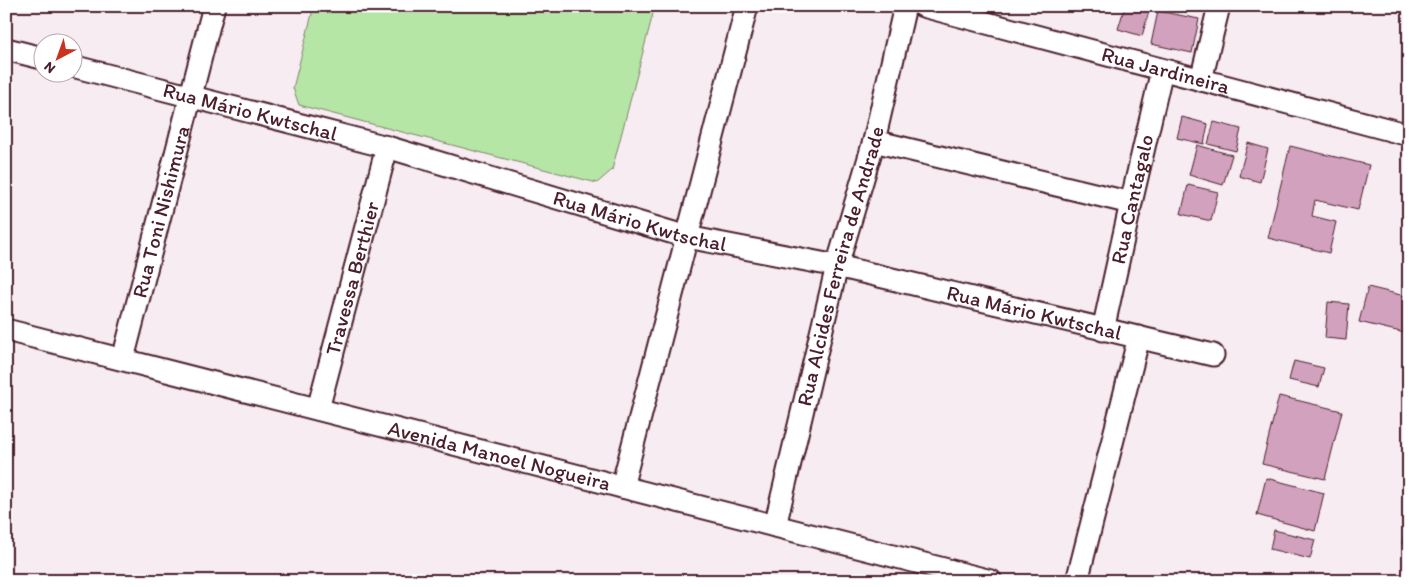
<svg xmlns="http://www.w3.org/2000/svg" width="1415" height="587" viewBox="0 0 1415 587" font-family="Itim,sans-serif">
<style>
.green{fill:#b5e6a6;stroke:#808268}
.building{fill:#d2a1be;stroke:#4a1f2b}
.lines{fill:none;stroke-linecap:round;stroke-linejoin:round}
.minor-casing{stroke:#4a1f2b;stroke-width:25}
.minor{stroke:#fff;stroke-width:21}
.labels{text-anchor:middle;stroke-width:4.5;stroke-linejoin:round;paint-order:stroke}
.street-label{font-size:21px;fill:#4a1f2b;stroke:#fff}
</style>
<rect width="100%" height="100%" fill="#f6ecf2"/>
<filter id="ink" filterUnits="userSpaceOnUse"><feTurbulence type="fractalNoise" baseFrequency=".02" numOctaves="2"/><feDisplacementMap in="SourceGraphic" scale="10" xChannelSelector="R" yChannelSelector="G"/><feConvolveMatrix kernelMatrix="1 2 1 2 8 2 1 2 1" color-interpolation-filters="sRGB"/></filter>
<g filter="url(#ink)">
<!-- green -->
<path class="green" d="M 314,6 L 655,6 L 612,170 L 597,183 L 299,105 L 293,88 Z"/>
<!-- building -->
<path class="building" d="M 1125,6 L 1142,6 L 1150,8 L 1142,36 L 1118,29 Z
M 1158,11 L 1199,19 L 1192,53 L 1151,44 Z
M 1182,117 L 1208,124 L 1204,144 L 1177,138 Z
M 1214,122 L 1241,129 L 1236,151 L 1208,144 Z
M 1248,143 L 1268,149 L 1260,182 L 1239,176 Z
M 1197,145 L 1232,155 L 1223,185 L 1189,175 Z
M 1290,146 L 1369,165 L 1358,210 L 1315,200 L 1312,216 L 1336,222 L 1329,253 L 1268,238 Z
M 1188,185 L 1218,192 L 1211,221 L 1181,214 Z
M 1368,287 L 1409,297 L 1409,334 L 1359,322 Z
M 1328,302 L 1349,304 L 1346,340 L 1325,338 Z
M 1294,361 L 1324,368 L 1319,387 L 1289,380 Z
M 1279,396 L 1342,411 L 1325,479 L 1262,464 Z
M 1266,478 L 1324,493 L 1315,531 L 1257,515 Z
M 1409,514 L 1409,545 L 1402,543 Z
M 1274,530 L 1315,540 L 1310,559 L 1270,549 Z"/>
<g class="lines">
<defs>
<g id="minor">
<path id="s1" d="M 923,6 L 1409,135"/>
<path d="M 6,49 L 42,58"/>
<path id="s2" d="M 72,66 L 387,147 L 687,237 L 837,266 L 1213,355"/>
<path d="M 1201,80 L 1219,6"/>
<path d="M 874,141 L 1131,203"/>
<path id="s3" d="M 6,330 L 991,581"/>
<path id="s4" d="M 1103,330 L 1131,203 L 1162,70"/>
<path id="s5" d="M 123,359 L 214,6"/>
<path id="s6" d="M 318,409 L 387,147"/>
<path d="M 622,487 L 747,6"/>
<path id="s7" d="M 775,526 L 837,266 L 874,141 L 905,6"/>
<path d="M 1077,581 L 1139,337"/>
</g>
</defs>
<!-- minor casing -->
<use href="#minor" class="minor-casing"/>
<!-- minor -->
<use href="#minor" class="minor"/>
</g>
</g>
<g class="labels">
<!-- street labels -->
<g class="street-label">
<text dy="7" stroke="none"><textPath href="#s1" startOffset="251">Rua Jardineira</textPath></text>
<text dy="7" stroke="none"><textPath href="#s2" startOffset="184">Rua Mário Kwtschal</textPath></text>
<text dy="7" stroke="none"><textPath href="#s4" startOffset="134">Rua Cantagalo</textPath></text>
<text dy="7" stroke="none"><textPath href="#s5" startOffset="152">Rua Toni Nishimura</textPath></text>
<text dy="7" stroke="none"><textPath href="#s2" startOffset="589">Rua Mário Kwtschal</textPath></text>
<text dy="7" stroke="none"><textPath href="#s7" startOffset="268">Rua Alcides Ferreira de Andrade</textPath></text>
<text dy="7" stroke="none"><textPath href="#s6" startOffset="135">Travessa Berthier</textPath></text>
<text dy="7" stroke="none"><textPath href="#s2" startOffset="994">Rua Mário Kwtschal</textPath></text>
<text dy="7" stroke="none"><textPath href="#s3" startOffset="509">Avenida Manoel Nogueira</textPath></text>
</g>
</g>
<!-- margin -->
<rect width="1415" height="587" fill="none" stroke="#fff" stroke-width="25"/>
<rect x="12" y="12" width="1390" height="562" fill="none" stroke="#4a1f2b" stroke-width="2" filter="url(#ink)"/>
<!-- north arrow -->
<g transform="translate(58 58) rotate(221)"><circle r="24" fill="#ffffff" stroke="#b7a5aa"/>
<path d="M0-4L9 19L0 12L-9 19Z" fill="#c8321e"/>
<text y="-8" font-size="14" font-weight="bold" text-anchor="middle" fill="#4a1f2b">N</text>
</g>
</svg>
